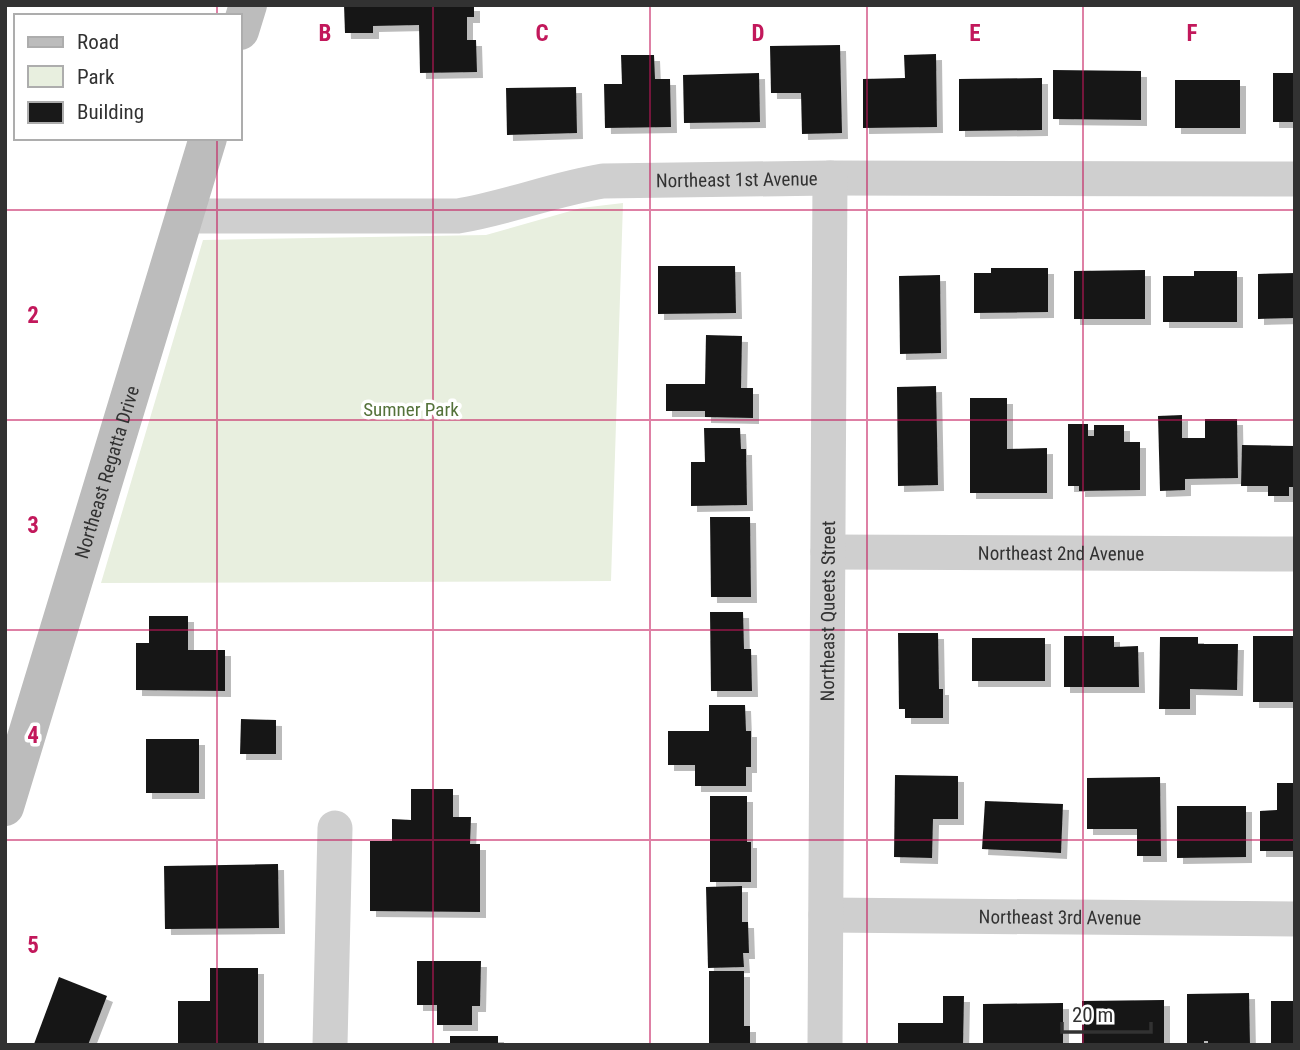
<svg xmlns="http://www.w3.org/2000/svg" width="1300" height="1050" viewBox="0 0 1300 1050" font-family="'Roboto Condensed',sans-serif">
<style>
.green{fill:#e8efdf}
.building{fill:#191919;filter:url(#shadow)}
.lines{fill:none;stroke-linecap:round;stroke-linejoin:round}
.street{stroke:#cfcfcf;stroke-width:35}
.secondary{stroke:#bcbcbc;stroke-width:38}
.grid{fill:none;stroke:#c2185b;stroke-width:2;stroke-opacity:0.55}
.labels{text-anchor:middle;stroke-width:7;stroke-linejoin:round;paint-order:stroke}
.street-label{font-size:19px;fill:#323232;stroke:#fff}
.park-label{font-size:19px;fill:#54723a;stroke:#fff}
.grid-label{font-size:23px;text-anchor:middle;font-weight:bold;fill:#c2185b;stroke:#fff;stroke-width:7;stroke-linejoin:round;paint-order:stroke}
</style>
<defs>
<filter id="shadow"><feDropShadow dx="6" dy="6" stdDeviation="0" flood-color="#0004"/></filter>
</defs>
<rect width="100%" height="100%" fill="#fff"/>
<!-- green -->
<path class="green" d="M 623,203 L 611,581 L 101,583 L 203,240 L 486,235 L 581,208 Z"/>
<!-- building -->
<path class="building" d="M 344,5 L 474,5 L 474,17 L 467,17 L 467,40 L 476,40 L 477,72 L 420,73 L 419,25 L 373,26 L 373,33 L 345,33 Z
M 840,45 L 842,133 L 802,134 L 801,93 L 771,93 L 770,46 Z
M 936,54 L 937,127 L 863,128 L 863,79 L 905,78 L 904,55 Z
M 621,55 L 654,55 L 655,79 L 670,79 L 671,127 L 605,128 L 604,84 L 622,84 Z
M 1053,70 L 1141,71 L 1141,120 L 1053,119 Z
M 759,73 L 760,122 L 684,123 L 683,75 Z
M 1273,73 L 1295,73 L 1295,122 L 1273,122 Z
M 1042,78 L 1042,130 L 959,131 L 959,79 Z
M 1175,80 L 1240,80 L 1240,128 L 1175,128 Z
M 576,87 L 577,133 L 507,135 L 506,88 Z
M 658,266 L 735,266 L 736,313 L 658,314 Z
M 991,268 L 1048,268 L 1048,312 L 974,313 L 974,273 L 991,273 Z
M 1145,270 L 1145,319 L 1074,319 L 1074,271 Z
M 1194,271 L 1237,271 L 1237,322 L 1163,322 L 1163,276 L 1194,276 Z
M 1295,273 L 1295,318 L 1258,319 L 1258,274 Z
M 940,275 L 941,353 L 900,354 L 899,276 Z
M 706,335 L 742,336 L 741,388 L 753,388 L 753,418 L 705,417 L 705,411 L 666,411 L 666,384 L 705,384 Z
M 936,386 L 938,485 L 898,486 L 897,387 Z
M 970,398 L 1007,398 L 1007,449 L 1047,448 L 1047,493 L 970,493 Z
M 1182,415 L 1182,438 L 1205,438 L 1205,419 L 1237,419 L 1238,478 L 1185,479 L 1185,490 L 1160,491 L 1158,416 Z
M 1068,424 L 1088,424 L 1088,436 L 1094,436 L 1094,425 L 1124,425 L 1124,442 L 1140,442 L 1140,490 L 1079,491 L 1079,486 L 1068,486 Z
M 704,428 L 740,428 L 741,449 L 746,449 L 747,505 L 691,506 L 691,462 L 705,462 Z
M 1242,445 L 1295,446 L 1295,487 L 1289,487 L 1289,496 L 1268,496 L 1268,486 L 1241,486 Z
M 710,517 L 750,517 L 751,597 L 711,597 Z
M 710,612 L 743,612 L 744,649 L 751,649 L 752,691 L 711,691 Z
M 149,616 L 188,616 L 188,650 L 225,650 L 225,691 L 136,690 L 136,643 L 149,643 Z
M 898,633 L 938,633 L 939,689 L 943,689 L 943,718 L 905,718 L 905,709 L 899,709 Z
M 1064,636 L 1114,636 L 1114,647 L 1138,646 L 1139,687 L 1064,687 Z
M 1253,636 L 1295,636 L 1294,702 L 1253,702 Z
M 1160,637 L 1198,637 L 1198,644 L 1238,644 L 1237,690 L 1190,689 L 1190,709 L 1159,709 Z
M 972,638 L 1045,638 L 1045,681 L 972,681 Z
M 709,705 L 745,705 L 746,731 L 751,731 L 751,767 L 746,767 L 746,786 L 695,786 L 695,765 L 668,765 L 668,731 L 709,731 Z
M 241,719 L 276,720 L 276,754 L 240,754 Z
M 146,739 L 199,739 L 199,793 L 146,793 Z
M 895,775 L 958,776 L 958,819 L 933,819 L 932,858 L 894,857 Z
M 1160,777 L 1161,856 L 1137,856 L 1137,829 L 1087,829 L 1087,778 Z
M 1277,783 L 1295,783 L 1295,851 L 1260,851 L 1260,811 L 1277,810 Z
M 411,789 L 453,789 L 453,817 L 471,817 L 470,844 L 480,844 L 480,912 L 370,911 L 370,841 L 392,841 L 392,819 L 411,820 Z
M 710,796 L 747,796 L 747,842 L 751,842 L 751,882 L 710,882 Z
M 985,801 L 1063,804 L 1061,853 L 982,849 Z
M 1177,806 L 1246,806 L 1246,857 L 1177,858 Z
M 278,864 L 279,928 L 165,929 L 164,866 Z
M 742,886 L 742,922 L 748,922 L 749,953 L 743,953 L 744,967 L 708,968 L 706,887 Z
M 417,961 L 481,961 L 480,1006 L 472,1006 L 472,1025 L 437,1025 L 437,1005 L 417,1005 Z
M 210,968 L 258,968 L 258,1045 L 178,1045 L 178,1001 L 210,1001 Z
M 709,971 L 744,971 L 744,1026 L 750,1026 L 750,1045 L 709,1045 Z
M 59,977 L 107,996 L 88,1045 L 34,1044 Z
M 1249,993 L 1250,1045 L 1208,1045 L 1208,1041 L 1204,1041 L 1204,1045 L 1187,1045 L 1187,994 Z
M 943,996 L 964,996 L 963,1045 L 898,1045 L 898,1023 L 943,1023 Z
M 1164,1000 L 1164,1045 L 1082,1045 L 1082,1001 Z
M 1271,1001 L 1295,1001 L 1295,1045 L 1271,1045 Z
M 1063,1003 L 1063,1043 L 983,1045 L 983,1004 Z
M 450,1036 L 498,1036 L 498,1045 L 450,1045 Z"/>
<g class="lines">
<!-- street -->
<g class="street">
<path id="s1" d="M 185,216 L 458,216 C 507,208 554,189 603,181 L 830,178 L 1295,179"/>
<path id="s2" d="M 828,552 L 1295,554"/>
<path id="s3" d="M 826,915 L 1295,919"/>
<path d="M 330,1045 L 335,828"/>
<path id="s4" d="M 825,1045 L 830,178"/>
</g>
<!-- secondary -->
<g class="secondary">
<path d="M 240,31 L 248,5"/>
<path id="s5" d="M 5,807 L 208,138"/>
</g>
</g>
<!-- grid -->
<path class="grid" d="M 217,5 L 217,16M 433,5 L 433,1045M 650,5 L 650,1045M 867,5 L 867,1045M 1083,5 L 1083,1045M 217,138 L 217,1045M 5,210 L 1295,210M 5,420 L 1295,420M 5,630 L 1295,630M 5,840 L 1295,840"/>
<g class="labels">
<!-- street labels -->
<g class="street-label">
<text dy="7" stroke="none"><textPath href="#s1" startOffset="556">Northeast 1st Avenue</textPath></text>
<text dy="7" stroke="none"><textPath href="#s5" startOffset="350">Northeast Regatta Drive</textPath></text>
<text dy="7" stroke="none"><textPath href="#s2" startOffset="233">Northeast 2nd Avenue</textPath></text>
<text dy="7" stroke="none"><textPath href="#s4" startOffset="434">Northeast Queets Street</textPath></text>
<text dy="7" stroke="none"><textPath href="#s3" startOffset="234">Northeast 3rd Avenue</textPath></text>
</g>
<!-- park labels -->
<g class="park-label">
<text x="411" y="416">Sumner Park</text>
</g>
</g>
<g class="grid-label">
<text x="325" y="41">B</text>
<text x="542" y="41">C</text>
<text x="758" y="41">D</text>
<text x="975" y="41">E</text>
<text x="1192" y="41">F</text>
<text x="33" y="323">2</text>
<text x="33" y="533">3</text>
<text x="33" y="743">4</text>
<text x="33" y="953">5</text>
</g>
<!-- border -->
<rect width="1300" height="1050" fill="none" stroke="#323232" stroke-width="14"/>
<!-- legend -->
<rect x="14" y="14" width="228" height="126" fill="#ffffff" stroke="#adadad" stroke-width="2"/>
<rect x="28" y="37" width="35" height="10" fill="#bcbcbc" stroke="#adadad" stroke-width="2"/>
<text x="77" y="49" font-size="21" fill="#323232">Road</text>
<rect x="28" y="66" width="35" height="21" fill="#e8efdf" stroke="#adadad" stroke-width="2"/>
<text x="77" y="84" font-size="21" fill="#323232">Park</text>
<rect x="28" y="102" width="35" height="21" fill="#191919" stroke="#adadad" stroke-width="2"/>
<text x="77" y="119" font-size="21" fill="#323232">Building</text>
<!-- scale -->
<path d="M1062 1022v10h89v-10" fill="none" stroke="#323232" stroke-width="3.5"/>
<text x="1072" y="1022" font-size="21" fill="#323232" stroke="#ffffff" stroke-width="5" paint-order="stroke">20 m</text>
</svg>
